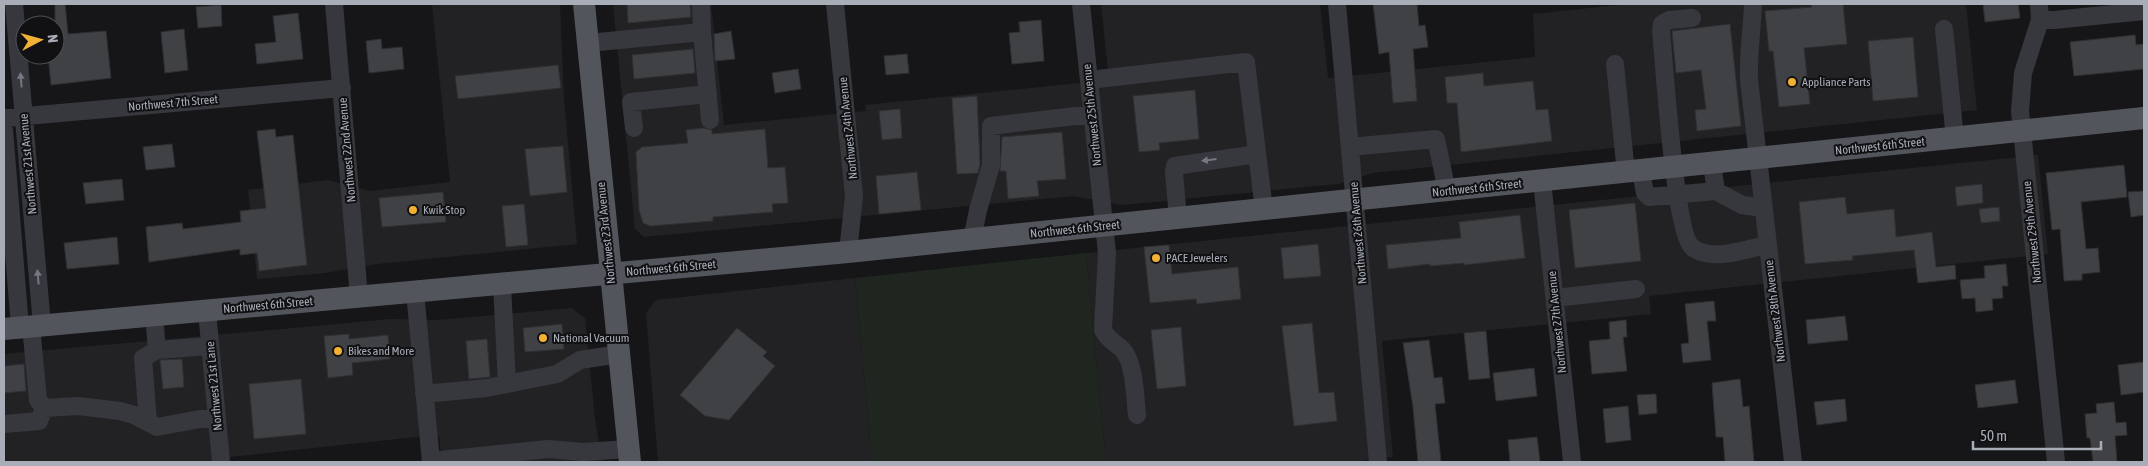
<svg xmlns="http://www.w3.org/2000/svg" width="2148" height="466" viewBox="0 0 2148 466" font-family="'Asap Condensed',sans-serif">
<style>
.built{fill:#222225}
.green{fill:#1e261f}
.building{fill:#404145;stroke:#303034}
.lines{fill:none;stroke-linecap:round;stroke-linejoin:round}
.minor{stroke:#37383d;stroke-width:18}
.major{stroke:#53555c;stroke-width:22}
.oneway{fill:#757881}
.poi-dot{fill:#f2b134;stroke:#111113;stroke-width:2}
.labels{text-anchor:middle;stroke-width:4;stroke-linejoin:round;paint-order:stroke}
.poi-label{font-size:12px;fill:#a8adb8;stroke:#111113;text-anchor:start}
.street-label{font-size:12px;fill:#a8adb8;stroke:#111113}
</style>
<rect width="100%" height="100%" fill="#161618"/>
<!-- built -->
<path class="built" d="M 432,4 L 560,4 L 564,98 L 577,244 L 377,264 L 325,273 L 257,279 L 248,190 L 328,180 L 370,191 L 450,182 Z
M 613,4 L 711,4 L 724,125 L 866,111 L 865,105 L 1109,80 L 1101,4 L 1320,4 L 1328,78 L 1535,57 L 1533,14 L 1627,4 L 1966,4 L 1977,110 L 1373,173 L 1338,184 L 1122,205 L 1073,196 L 644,237 L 635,229 Z
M 2038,155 L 2048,254 L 1649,296 L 1651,314 L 1382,341 L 1393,457 L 1352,462 L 1106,462 L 1086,253 Z
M 855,278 L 872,462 L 658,462 L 646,313 L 656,300 Z
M 572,308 L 585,318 L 595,419 L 602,462 L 442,462 L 439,436 L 415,437 L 230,457 L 228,462 L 4,462 L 4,354 L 391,319 L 437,320 Z"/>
<!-- green -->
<path class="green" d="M 1086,253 L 1106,462 L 872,462 L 855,278 Z"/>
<!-- building -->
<path class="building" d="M 55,4 L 65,4 L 68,34 L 106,31 L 111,78 L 51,85 L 48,55 L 55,55 Z
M 627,4 L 690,4 L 691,17 L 628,23 Z
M 1373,4 L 1417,4 L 1419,26 L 1425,25 L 1428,47 L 1413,49 L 1417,101 L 1393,103 L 1389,52 L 1379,54 Z
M 1811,4 L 1843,4 L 1847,44 L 1804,48 L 1810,104 L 1779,107 L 1773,51 L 1769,51 L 1765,11 L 1812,7 Z
M 1983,4 L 2018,4 L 2020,18 L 1985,22 Z
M 221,5 L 222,26 L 198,28 L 196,7 Z
M 298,13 L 303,59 L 257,64 L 255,44 L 276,42 L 273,16 Z
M 1041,20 L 1044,61 L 1012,64 L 1009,33 L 1020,32 L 1019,22 Z
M 1730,24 L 1741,126 L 1697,131 L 1695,110 L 1706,109 L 1701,70 L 1676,73 L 1672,31 Z
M 184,29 L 188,70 L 165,73 L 161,32 Z
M 731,31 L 735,59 L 715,61 L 714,34 Z
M 2135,35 L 2136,45 L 2144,44 L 2144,69 L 2074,76 L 2070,42 Z
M 1913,37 L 1918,97 L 1873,101 L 1868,41 Z
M 381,39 L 382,49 L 402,47 L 404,69 L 369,73 L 366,41 Z
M 693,49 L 695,73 L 634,79 L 632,55 Z
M 907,54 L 909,73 L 886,75 L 884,56 Z
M 558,65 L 561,88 L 458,99 L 455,76 Z
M 798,69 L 801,89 L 775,93 L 772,73 Z
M 1483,73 L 1484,86 L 1533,81 L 1536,110 L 1548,109 L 1552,141 L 1461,152 L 1457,103 L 1447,103 L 1445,77 Z
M 1195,90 L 1199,139 L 1159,143 L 1160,150 L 1139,152 L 1133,96 Z
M 977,96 L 980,164 L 978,173 L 957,174 L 952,98 Z
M 900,109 L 902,138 L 882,140 L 879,111 Z
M 703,128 L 712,130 L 712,134 L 765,129 L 768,168 L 785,167 L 788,203 L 772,204 L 773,212 L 713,217 L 713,221 L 650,226 L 643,223 L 639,210 L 636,152 L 642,147 L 688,143 L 686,130 Z
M 275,129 L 276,137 L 293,135 L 307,265 L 259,271 L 257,253 L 240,255 L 240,249 L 149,262 L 146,227 L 182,223 L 183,229 L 241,222 L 240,211 L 266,208 L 257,131 Z
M 1062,132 L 1066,179 L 1037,181 L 1039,196 L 1008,199 L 1006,171 L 1000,171 L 1002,137 Z
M 172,144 L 175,167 L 146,170 L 143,147 Z
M 563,146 L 567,192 L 530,196 L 525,149 Z
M 2124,165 L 2127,197 L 2081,202 L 2086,249 L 2098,248 L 2100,272 L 2082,274 L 2082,280 L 2064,281 L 2060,229 L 2052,230 L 2046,173 Z
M 917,172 L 921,210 L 879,214 L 876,176 Z
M 122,179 L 124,200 L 86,204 L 83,183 Z
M 1982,184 L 1983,203 L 1957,206 L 1955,187 Z
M 2144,191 L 2144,215 L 2131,217 L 2128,192 Z
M 443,192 L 446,222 L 382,227 L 379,198 Z
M 1845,197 L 1847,214 L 1894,209 L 1896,237 L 1932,232 L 1936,267 L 1955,265 L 1956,279 L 1918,283 L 1914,250 L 1852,256 L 1853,260 L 1805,264 L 1799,202 Z
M 1635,203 L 1641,261 L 1575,268 L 1569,210 Z
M 524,204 L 528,245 L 506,247 L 502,206 Z
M 1999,207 L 2000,221 L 1981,223 L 1979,209 Z
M 1520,215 L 1525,258 L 1464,265 L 1464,263 L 1430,266 L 1430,264 L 1388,269 L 1386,245 L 1461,238 L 1459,222 Z
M 117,237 L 119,264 L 67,269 L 64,243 Z
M 1318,244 L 1321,276 L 1284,279 L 1281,248 Z
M 1169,245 L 1172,274 L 1238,267 L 1241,299 L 1197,304 L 1196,299 L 1150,303 L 1144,247 Z
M 2006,264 L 2008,286 L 2002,286 L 2003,298 L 1992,299 L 1993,310 L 1976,312 L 1975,298 L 1962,299 L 1960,280 L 1985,278 L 1984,266 Z
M 1714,301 L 1716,321 L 1707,321 L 1711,360 L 1683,363 L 1681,344 L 1689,343 L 1685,304 Z
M 1845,316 L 1848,340 L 1808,344 L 1806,320 Z
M 1626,320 L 1627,337 L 1623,337 L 1627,371 L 1592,374 L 1589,341 L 1610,339 L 1609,322 Z
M 1312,323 L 1319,393 L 1334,392 L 1337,421 L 1294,426 L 1282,326 Z
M 562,324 L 564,349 L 525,352 L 523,328 Z
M 1181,327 L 1186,386 L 1157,389 L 1151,330 Z
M 737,328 L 767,352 L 763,356 L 775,366 L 729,420 L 705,416 L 680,395 Z
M 1486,331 L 1490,378 L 1469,380 L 1464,333 Z
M 349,334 L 349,339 L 388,335 L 390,359 L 352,363 L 353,375 L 328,378 L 324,336 Z
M 487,339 L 490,377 L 469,379 L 466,341 Z
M 1429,340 L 1434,378 L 1442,377 L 1445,403 L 1435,404 L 1441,462 L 1418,462 L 1413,407 L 1403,343 Z
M 182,359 L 184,387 L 163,389 L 160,360 Z
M 2144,362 L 2144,392 L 2121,395 L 2118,365 Z
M 24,364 L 26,391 L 4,393 L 4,366 Z
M 1534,368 L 1537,396 L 1496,401 L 1493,373 Z
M 301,379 L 306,434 L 254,439 L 249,384 Z
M 1740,379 L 1743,407 L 1749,406 L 1754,462 L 1725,462 L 1723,437 L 1716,437 L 1712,383 Z
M 2015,380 L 2018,403 L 1978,408 L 1975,385 Z
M 1656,394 L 1657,413 L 1639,415 L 1637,395 Z
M 1845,399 L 1847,421 L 1817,425 L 1814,402 Z
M 2114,402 L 2116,423 L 2126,422 L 2127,435 L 2115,436 L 2117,462 L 2093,462 L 2090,438 L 2087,438 L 2085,414 L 2097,413 L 2096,404 Z
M 1628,406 L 1631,440 L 1606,443 L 1603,409 Z
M 1537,437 L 1540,462 L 1510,462 L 1508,440 Z"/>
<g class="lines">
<!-- minor -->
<path class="minor" d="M 14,4 L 42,325
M 334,4 L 359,297
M 701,4 L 702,32
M 835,4 L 854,196 L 848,252
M 1081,4 L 1107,253 L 1103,330 C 1108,340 1114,342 1122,349 C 1135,362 1135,398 1137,415
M 1337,4 L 1378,462
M 1753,4 C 1752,30 1748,54 1749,80 L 1793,462
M 2039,4 L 2040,20 L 2023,73 L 2020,111 L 2056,462
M 1692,18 L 1669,20 L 1662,24 L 1661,30 C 1664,61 1675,236 1693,248 C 1713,262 1745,249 1767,245
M 2040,20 L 2054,20 L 2144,11
M 1944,29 L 1955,139
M 588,43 L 702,32 L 710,120
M 1615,64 L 1626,173
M 1089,80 L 1246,62 L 1264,210
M 4,118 L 342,88
M 634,128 L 631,102 L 708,94
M 4,130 L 20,327
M 1350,147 L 1436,139 L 1447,191
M 1712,164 L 1716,191 L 1742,205 L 1763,208
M 1641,171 L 1645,193 L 1649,197 L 1716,191
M 1542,181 L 1572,462
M 1178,219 L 1174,172 L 1175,166 L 1257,154
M 972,240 L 978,210 L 991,165 L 991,126 L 1092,114
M 502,284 L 507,384
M 415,292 L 431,462
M 1555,298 L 1636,289
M 207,311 L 221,462
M 154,315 L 157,350
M 31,326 L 38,400 L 44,408 L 78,406 L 120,411 L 134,415 L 157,427 L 200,419 L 217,419
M 424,394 L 487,388 L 557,374 L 580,360 L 619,354
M 148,422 L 143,358 L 157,350 L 210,346
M 4,424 L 39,421 L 44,408
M 431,461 L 548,449 L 583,452 L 629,449"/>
<!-- major -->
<path class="major" d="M 584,4 L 630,462
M 4,329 L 848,252 L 2144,118"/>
</g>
<!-- one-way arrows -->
<defs><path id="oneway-solid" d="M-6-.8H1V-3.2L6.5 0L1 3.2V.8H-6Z" transform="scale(1.25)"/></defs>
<g class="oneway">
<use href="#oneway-solid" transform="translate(21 80) rotate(-95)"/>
<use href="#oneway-solid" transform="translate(1209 160) rotate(173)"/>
<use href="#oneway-solid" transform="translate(38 277) rotate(-95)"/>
</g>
<!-- markers -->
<g class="poi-dot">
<circle cx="1792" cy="82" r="5"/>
<circle cx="413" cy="210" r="5"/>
<circle cx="1156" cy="258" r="5"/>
<circle cx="543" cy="338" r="5"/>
<circle cx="338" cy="351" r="5"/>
</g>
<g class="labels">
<!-- poi labels -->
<g class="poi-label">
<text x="1802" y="86">Appliance Parts</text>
<text x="423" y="214">Kwik Stop</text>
<text x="1166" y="262">PACE Jewelers</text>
<text x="553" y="342">National Vacuum</text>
<text x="348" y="355">Bikes and More</text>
</g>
<!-- street labels -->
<g class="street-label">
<text transform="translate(173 103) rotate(-5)" y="4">Northwest 7th Street</text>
<text transform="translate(1092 115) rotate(-96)" y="4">Northwest 25th Avenue</text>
<text transform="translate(848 128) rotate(-96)" y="4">Northwest 24th Avenue</text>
<text transform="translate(1880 146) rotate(-6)" y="4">Northwest 6th Street</text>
<text transform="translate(347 150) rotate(-95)" y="4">Northwest 22nd Avenue</text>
<text transform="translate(28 164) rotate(-95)" y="4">Northwest 21st Avenue</text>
<text transform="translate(1477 188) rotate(-6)" y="4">Northwest 6th Street</text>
<text transform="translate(1075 229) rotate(-6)" y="4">Northwest 6th Street</text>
<text transform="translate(2032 232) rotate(-96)" y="4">Northwest 29th Avenue</text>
<text transform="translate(606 233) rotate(-96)" y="4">Northwest 23rd Avenue</text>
<text transform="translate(1358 233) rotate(-95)" y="4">Northwest 26th Avenue</text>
<text transform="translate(671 268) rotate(-5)" y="4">Northwest 6th Street</text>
<text transform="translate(268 305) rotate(-5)" y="4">Northwest 6th Street</text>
<text transform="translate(1775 311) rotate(-97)" y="4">Northwest 28th Avenue</text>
<text transform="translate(1557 322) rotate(-96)" y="4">Northwest 27th Avenue</text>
<text transform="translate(214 386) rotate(-95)" y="4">Northwest 21st Lane</text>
</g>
</g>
<!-- border -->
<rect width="2148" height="466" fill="none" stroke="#a8adb8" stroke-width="10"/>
<!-- north arrow -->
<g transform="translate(40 40) rotate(84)"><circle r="24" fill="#111113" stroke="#4d4f55"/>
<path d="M0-4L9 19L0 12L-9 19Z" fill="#f2b134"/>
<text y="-8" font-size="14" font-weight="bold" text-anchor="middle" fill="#a8adb8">N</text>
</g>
<!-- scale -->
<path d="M1973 441v8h128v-8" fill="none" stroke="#a8adb8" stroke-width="2.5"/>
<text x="1980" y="441" font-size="15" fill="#a8adb8" stroke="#111113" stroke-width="4" paint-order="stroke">50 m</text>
</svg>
